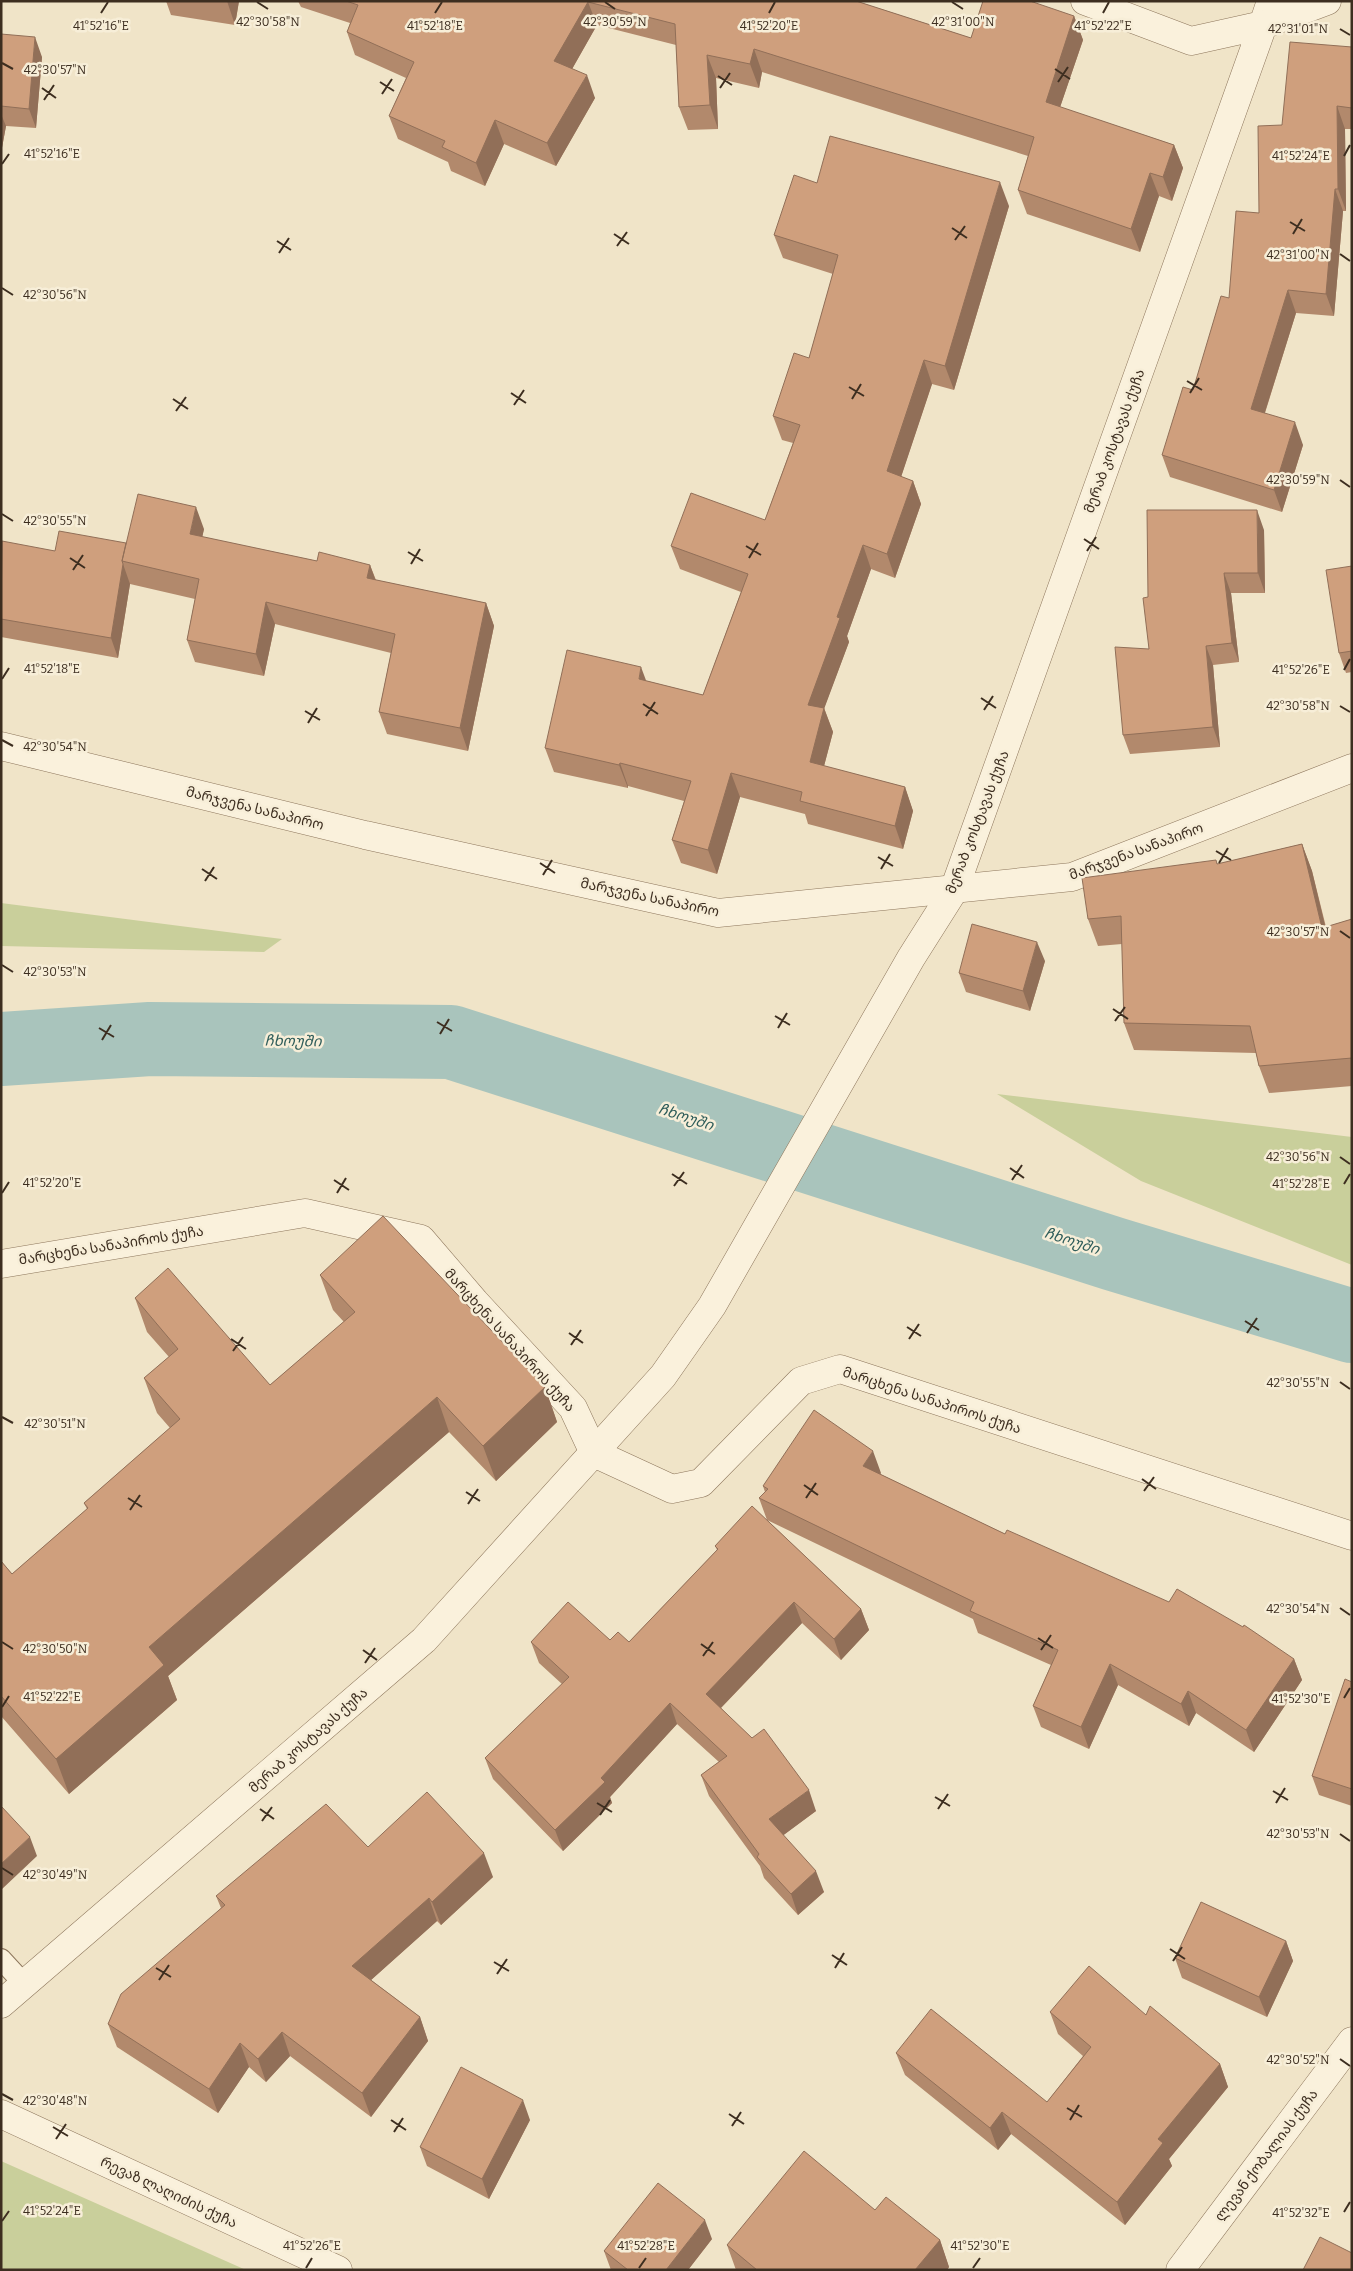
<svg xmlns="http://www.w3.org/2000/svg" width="1353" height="2271" viewBox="0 0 1353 2271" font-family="Bitter,'Noto Sans Georgian',serif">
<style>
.green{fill:#c9cf9b}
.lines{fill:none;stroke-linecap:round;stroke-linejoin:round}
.river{stroke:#a9c4bc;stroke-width:74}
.service-casing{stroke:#8d765c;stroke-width:22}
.minor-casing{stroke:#8d765c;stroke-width:29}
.tertiary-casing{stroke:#8d765c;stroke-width:29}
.service{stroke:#faf1dc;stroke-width:20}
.minor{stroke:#faf1dc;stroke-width:28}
.tertiary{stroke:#faf1dc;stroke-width:28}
.wall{fill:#b2896c}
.shaded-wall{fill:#916f58}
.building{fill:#cf9f7d;stroke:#916f58}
.ticks{fill:none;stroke:#3d2e20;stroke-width:2}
.labels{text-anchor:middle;stroke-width:5;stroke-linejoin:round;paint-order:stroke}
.street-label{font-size:14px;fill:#3d2e20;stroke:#f7eed8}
.water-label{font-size:15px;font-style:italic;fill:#2f5d5a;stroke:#f7eed8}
.ticks-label{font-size:12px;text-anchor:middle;fill:#3d2e20;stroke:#f7eed8;stroke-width:5;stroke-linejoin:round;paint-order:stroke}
</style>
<rect width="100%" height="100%" fill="#f0e4c8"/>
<!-- green -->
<path class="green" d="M 1,903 L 282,939 L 264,952 L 1,946 Z
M 997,1094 L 1352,1137 L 1352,1265 L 1141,1181 Z
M 1,2161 L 246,2270 L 1,2270 Z"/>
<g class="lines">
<!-- river -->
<path class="river" d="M 1,1049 L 150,1039 L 451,1042 L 1114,1254 L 1352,1326"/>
<defs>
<path id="service" d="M 1,1959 L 24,1984"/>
<path id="minor" d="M 1263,25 L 1271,1
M 1,746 L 365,835 L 718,913 L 1072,877 L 1352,768
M 1,1264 L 305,1213 L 421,1239 L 475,1302 L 573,1408 L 594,1453 L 672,1489 L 701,1483 L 801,1381 L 840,1369 L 1352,1536
M 1180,2270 L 1352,2041"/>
<path id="tertiary" d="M 1085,1 L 1191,41 L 1263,25 L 1327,1
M 1,2004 L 424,1640 L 663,1376 L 712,1306 L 911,958 L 954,890 L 1263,25
M 1,2114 L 338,2270"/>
</defs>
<!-- service casing -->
<use href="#service" class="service-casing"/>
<!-- minor casing -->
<use href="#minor" class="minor-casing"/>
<!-- tertiary casing -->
<use href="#tertiary" class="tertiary-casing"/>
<!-- service -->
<use href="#service" class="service"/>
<!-- minor -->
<use href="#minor" class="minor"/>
<!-- tertiary -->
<use href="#tertiary" class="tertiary"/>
</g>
<!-- wall -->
<path class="wall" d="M 166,1 L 239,1 L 235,25 L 171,15 Z
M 298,1 L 856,1 L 971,38 L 1074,16 L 1083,40 L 1060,107 L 1174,145 L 1183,168 L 1172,201 L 1159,196 L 1140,252 L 1027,214 L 1018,190 L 1028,156 L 762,72 L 759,88 L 716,78 L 718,129 L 688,130 L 679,107 L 676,45 L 597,25 L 572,69 L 595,98 L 556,166 L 504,144 L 485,186 L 451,171 L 448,162 L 398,139 L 389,116 L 406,78 L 355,55 L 347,32 L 350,23 L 301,7 Z
M 1,34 L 42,57 L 36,128 L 6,126 L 1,153 Z
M 1352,47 L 1352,129 L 1345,129 L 1346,211 L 1343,211 L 1334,316 L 1296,313 L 1265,413 L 1303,445 L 1282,512 L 1170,477 L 1162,455 L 1193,390 L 1229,298 L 1259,213 L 1282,125 Z
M 817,183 L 1009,206 L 954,390 L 932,384 L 901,477 L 913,481 L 921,504 L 895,578 L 871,569 L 847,636 L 849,642 L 824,708 L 833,732 L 824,766 L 905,787 L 913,811 L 903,849 L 808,824 L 805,814 L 740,797 L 717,874 L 681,863 L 672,840 L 684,801 L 628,786 L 628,788 L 554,772 L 545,748 L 647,681 L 703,695 L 741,592 L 680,569 L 671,546 L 765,520 L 793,443 L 782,440 L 773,416 L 809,358 L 833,274 L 783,258 L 774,235 Z
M 204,529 L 202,537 L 317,561 L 370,565 L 376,580 L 486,603 L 494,626 L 468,751 L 387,734 L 379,712 L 391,653 L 275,624 L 264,676 L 195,662 L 187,640 L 195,599 L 130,584 L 118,658 L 1,637 L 1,544 L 55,551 L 126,543 Z
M 1264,530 L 1265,593 L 1231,593 L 1239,662 L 1213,665 L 1220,747 L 1130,754 L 1123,735 L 1149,649 L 1148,597 Z
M 1352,566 L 1352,672 L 1346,673 L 1339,653 Z
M 1302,844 L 1312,871 L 1326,927 L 1352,919 L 1352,1086 L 1269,1093 L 1259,1066 L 1256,1053 L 1134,1050 L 1124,1023 L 1122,944 L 1098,946 L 1088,919 L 1218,864 Z
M 1045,961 L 1030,1011 L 966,992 L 959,973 Z
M 320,1275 L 545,1387 L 557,1422 L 496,1481 L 449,1432 L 168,1676 L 177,1700 L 69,1794 L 1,1716 L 1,1561 L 12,1574 L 87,1509 L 84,1503 L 170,1428 L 157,1413 L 144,1378 L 169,1357 L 147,1332 L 135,1298 L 270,1385 L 344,1322 L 333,1310 Z
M 881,1473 L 880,1474 L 1005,1534 L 1294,1659 L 1302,1680 L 1254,1752 L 1196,1713 L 1189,1726 L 1118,1685 L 1089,1749 L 1041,1727 L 1033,1706 L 1051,1665 L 978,1633 L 973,1619 L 767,1520 L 861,1609 L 869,1630 L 841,1660 L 802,1623 L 721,1708 L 816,1811 L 783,1835 L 824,1892 L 798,1915 L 764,1878 L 760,1866 L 709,1796 L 701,1775 L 719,1762 L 677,1724 L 610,1797 L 612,1803 L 563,1851 L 493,1779 L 485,1758 L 562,1684 L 539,1663 L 531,1642 L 610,1640 L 629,1642 L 717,1550 L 715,1546 L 767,1520 L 759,1498 L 765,1492 L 763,1486 Z
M 1352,1682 L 1352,1806 L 1319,1795 L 1312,1776 Z
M 368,1847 L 493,1877 L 441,1925 L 437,1921 L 371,1980 L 420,2017 L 428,2041 L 371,2117 L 290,2056 L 266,2082 L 249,2067 L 218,2113 L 117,2047 L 108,2024 L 221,1908 L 216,1896 Z
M 1286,1941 L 1293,1961 L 1267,2017 L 1182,1978 L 1175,1958 Z
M 1050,2012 L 1146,2015 L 1220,2064 L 1228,2087 L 1169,2159 L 1172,2166 L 1125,2225 L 1011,2134 L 998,2150 L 905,2075 L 896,2053 L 1047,2102 L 1083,2056 L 1058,2034 Z
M 530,2120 L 489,2199 L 427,2166 L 420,2147 Z
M 875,2210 L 940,2240 L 949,2267 L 947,2270 L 736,2270 L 727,2245 Z
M 712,2239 L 688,2270 L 611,2270 L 604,2251 Z"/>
<!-- shaded-wall -->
<path class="shaded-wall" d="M 227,1 L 239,1 L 235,25 Z
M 588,2 L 597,25 L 563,85 L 554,61 Z
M 1074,16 L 1083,40 L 1054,125 L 1046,102 Z
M 35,37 L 42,57 L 36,128 L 29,109 Z
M 754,49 L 762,72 L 759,88 L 750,64 Z
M 707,55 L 716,78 L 718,129 L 710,105 Z
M 587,75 L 595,98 L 556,166 L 547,143 Z
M 1337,106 L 1345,129 L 1346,211 L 1338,189 Z
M 1,114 L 6,126 L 1,153 Z
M 495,120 L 504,144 L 485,186 L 476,163 Z
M 1174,145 L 1183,168 L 1172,201 L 1163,177 Z
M 1150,173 L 1159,196 L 1140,252 L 1131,229 Z
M 1000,182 L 1009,206 L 954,390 L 945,366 Z
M 1335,189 L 1343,211 L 1334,316 L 1326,294 Z
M 1288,290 L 1296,313 L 1259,431 L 1251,409 Z
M 924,360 L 932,384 L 895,495 L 887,471 Z
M 1295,422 L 1303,445 L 1282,512 L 1274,490 Z
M 913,481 L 921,504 L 895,578 L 887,554 Z
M 196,507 L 204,529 L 198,557 L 190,534 Z
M 1257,510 L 1264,530 L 1265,593 L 1258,573 Z
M 863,545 L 871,569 L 847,636 L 849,642 L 817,728 L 808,705 L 837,617 Z
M 123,564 L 130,584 L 118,658 L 111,638 Z
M 370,565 L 378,587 L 367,578 Z
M 1224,573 L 1231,593 L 1239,662 L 1232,643 Z
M 266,602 L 275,624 L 264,676 L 256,654 Z
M 486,603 L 494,626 L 468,751 L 460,728 Z
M 1206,646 L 1213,665 L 1220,747 L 1213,727 Z
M 641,667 L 650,691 L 639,679 Z
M 824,708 L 833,732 L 819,785 L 810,762 Z
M 620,763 L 628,786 L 628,788 L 619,765 Z
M 731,773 L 740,797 L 717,874 L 708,850 Z
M 905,787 L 913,811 L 903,849 L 895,826 Z
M 1302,844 L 1312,871 L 1332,955 L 1322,928 Z
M 1037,942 L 1045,961 L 1030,1011 L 1023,991 Z
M 545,1387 L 557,1422 L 496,1481 L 483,1446 Z
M 437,1397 L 449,1432 L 168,1676 L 177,1700 L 69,1794 L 56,1759 L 149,1647 Z
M 873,1451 L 881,1473 L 871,1488 L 863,1466 Z
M 794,1602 L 802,1623 L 714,1715 L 706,1694 Z
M 861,1609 L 869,1630 L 841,1660 L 834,1639 Z
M 1294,1659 L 1302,1680 L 1254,1752 L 1246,1730 Z
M 1110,1664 L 1118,1685 L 1089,1749 L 1081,1727 Z
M 1188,1691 L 1196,1713 L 1189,1726 L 1181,1704 Z
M 670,1703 L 677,1724 L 610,1797 L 612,1803 L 563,1851 L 555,1830 L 601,1778 Z
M 809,1790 L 816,1811 L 777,1840 L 769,1819 Z
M 30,1837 L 37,1856 L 1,1890 L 1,1864 Z
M 484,1853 L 493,1877 L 441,1925 L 432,1902 Z
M 816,1871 L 824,1892 L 798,1915 L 791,1894 Z
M 429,1898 L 437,1921 L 361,1989 L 352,1966 Z
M 1286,1941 L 1293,1961 L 1267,2017 L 1259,1997 Z
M 420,2017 L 428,2041 L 371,2117 L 362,2093 Z
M 282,2032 L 290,2056 L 266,2082 L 258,2059 Z
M 240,2043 L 249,2067 L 218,2113 L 209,2089 Z
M 1220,2064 L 1228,2087 L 1169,2159 L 1172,2166 L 1125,2225 L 1117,2202 L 1158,2139 Z
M 523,2100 L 530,2120 L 489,2199 L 482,2179 Z
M 1002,2112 L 1011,2134 L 998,2150 L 990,2128 Z
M 705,2220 L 712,2239 L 688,2270 L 666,2270 Z
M 940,2240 L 949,2267 L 947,2270 L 915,2270 Z"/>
<!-- building -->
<path class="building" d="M 346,1 L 856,1 L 971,38 L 983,1 L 1030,1 L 1074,16 L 1046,102 L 1174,145 L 1163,177 L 1150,173 L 1131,229 L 1018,190 L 1034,137 L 754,49 L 750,64 L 707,55 L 710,105 L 679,107 L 675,24 L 588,2 L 554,61 L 587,75 L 547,143 L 495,120 L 476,163 L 442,147 L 445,141 L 389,116 L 414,62 L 347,32 L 358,5 Z
M 1,34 L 35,37 L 29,109 L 1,106 Z
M 1290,42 L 1352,47 L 1352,108 L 1337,106 L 1338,189 L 1335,189 L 1326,294 L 1288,290 L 1251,409 L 1295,422 L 1274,490 L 1162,455 L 1183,387 L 1193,390 L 1221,296 L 1229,298 L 1236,211 L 1259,213 L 1258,126 L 1282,125 Z
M 830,136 L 1000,182 L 945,366 L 924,360 L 887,471 L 913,481 L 887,554 L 863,545 L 837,617 L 840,618 L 808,705 L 824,708 L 810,762 L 905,787 L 895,826 L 800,801 L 802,792 L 731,773 L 708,850 L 672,840 L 691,781 L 620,763 L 619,765 L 545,748 L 567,650 L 641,667 L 639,679 L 703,695 L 748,574 L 671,546 L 691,493 L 765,520 L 800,425 L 773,416 L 794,353 L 809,358 L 838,255 L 774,235 L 794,175 L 817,183 Z
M 138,494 L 196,507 L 190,534 L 317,561 L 319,552 L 370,565 L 367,578 L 486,603 L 460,728 L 379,712 L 395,634 L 266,602 L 256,654 L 187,640 L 199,579 L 122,561 Z
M 1147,510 L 1257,510 L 1258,573 L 1224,573 L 1232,643 L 1206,646 L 1213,727 L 1123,735 L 1115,647 L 1149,649 L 1143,598 L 1148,597 Z
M 59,531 L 126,543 L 122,561 L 123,564 L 111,638 L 1,619 L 2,541 L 55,551 Z
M 1352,566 L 1352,651 L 1339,653 L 1326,570 Z
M 1302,844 L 1322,928 L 1352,919 L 1352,1058 L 1259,1066 L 1250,1026 L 1124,1023 L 1121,916 L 1088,919 L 1082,878 L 1216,860 L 1217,864 Z
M 972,924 L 1037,942 L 1023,991 L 959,973 Z
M 383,1216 L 545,1387 L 483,1446 L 437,1397 L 149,1647 L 164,1665 L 56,1759 L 1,1696 L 1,1561 L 12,1574 L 88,1508 L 84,1503 L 180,1419 L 144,1378 L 178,1349 L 135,1298 L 168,1268 L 270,1385 L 355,1312 L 320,1275 Z
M 814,1410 L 873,1451 L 863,1466 L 1005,1534 L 1007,1530 L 1169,1602 L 1177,1589 L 1243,1627 L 1244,1625 L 1294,1659 L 1246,1730 L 1188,1691 L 1181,1704 L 1110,1664 L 1081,1727 L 1033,1706 L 1058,1650 L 970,1611 L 974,1602 L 759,1498 L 768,1489 L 763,1486 Z
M 752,1506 L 861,1609 L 834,1639 L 794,1602 L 706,1694 L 752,1738 L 764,1729 L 809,1790 L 769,1819 L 816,1871 L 791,1894 L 757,1857 L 759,1854 L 701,1775 L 727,1756 L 670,1703 L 601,1778 L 605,1782 L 555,1830 L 485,1758 L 569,1677 L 531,1642 L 568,1602 L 610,1640 L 618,1632 L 629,1642 L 718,1549 L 715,1546 Z
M 1345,1679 L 1352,1682 L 1352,1789 L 1312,1776 Z
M 427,1792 L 484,1853 L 432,1902 L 429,1898 L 352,1966 L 420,2017 L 362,2093 L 282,2032 L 258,2059 L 240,2043 L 209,2089 L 108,2024 L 121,1994 L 225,1905 L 216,1896 L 326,1804 L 368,1847 Z
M 1,1806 L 30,1837 L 1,1864 Z
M 1201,1902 L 1286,1941 L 1259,1997 L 1175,1958 Z
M 1089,1966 L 1146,2015 L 1150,2006 L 1220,2064 L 1158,2139 L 1163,2143 L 1117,2202 L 1002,2112 L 990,2128 L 896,2053 L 931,2009 L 1047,2102 L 1091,2047 L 1050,2012 Z
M 461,2067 L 523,2100 L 482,2179 L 420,2147 Z
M 804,2151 L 875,2210 L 886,2197 L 940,2240 L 915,2270 L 757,2270 L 727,2245 Z
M 658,2183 L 705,2220 L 666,2270 L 628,2270 L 604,2251 Z
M 1320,2237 L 1352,2253 L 1352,2270 L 1303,2270 Z"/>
<!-- ticks -->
<path class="ticks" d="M 257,2 L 268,9M 605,2 L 615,9M 952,2 L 963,9M 101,13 L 108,2M 435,13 L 442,2M 769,13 L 775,2M 1103,13 L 1109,2M 1340,29 L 1350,35M 2,63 L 13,69M 1055,69 L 1070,79M 718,76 L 732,85M 380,82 L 394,91M 1058,82 L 1068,67M 42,88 L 56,98M 720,88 L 730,73M 382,94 L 392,79M 44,100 L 54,85M 1344,156 L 1350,145M 2,164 L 9,154M 1290,222 L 1305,231M 952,228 L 967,238M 614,234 L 629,244M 1293,234 L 1302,219M 955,240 L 965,226M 277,241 L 291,250M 617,246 L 627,232M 279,253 L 289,238M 1340,254 L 1350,261M 2,288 L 13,295M 1187,381 L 1202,390M 849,387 L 864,396M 511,393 L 526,403M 1190,393 L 1199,378M 173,399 L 188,409M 852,399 L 861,384M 514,405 L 524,390M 176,411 L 186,397M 1340,480 L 1350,487M 2,514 L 13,521M 1084,539 L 1099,549M 746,546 L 761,555M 1087,551 L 1096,537M 408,552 L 423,561M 70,558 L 85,568M 749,558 L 758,543M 411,564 L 420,549M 73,570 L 83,555M 1344,670 L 1350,659M 2,679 L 9,668M 981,698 L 996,708M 643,704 L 658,714M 1340,706 L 1350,712M 984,710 L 993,696M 305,711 L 320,720M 646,716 L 655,702M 308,723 L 317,708M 2,740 L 13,746M 1216,851 L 1231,860M 878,857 L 893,866M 540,863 L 555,873M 1219,863 L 1228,848M 202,869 L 217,879M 881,869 L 890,854M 543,875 L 552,860M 205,881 L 214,867M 1340,931 L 1350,938M 2,965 L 13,972M 1113,1009 L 1128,1019M 775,1016 L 790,1025M 1115,1021 L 1125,1007M 437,1022 L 452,1031M 99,1028 L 114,1037M 778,1028 L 787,1013M 440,1034 L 449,1019M 102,1040 L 111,1025M 1340,1157 L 1350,1164M 1010,1168 L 1024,1178M 672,1174 L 687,1184M 334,1180 L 349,1190M 1012,1180 L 1022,1165M 1344,1184 L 1350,1174M 674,1186 L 684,1172M 2,1193 L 9,1182M 337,1193 L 346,1178M 1245,1321 L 1259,1330M 907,1327 L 921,1336M 569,1333 L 583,1343M 1247,1333 L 1257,1318M 231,1339 L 246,1349M 909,1339 L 919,1324M 571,1345 L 581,1330M 233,1351 L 243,1337M 1340,1382 L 1350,1389M 2,1417 L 13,1423M 1142,1479 L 1156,1489M 804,1485 L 818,1495M 1144,1491 L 1154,1477M 466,1492 L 480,1501M 128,1498 L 142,1507M 806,1498 L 816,1483M 468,1504 L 478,1489M 130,1510 L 140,1495M 1340,1608 L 1350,1615M 1038,1638 L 1053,1648M 2,1642 L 13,1649M 701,1644 L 715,1654M 363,1650 L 377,1660M 1041,1650 L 1051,1635M 703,1656 L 713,1642M 365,1663 L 375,1648M 1344,1698 L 1350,1688M 2,1707 L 9,1696M 1273,1791 L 1288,1800M 935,1797 L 950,1806M 597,1803 L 612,1812M 1276,1803 L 1285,1788M 260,1809 L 274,1819M 938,1809 L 948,1794M 600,1815 L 610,1800M 262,1821 L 272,1807M 1340,1834 L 1350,1841M 2,1868 L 13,1875M 1170,1949 L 1185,1959M 832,1955 L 847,1965M 1173,1961 L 1182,1947M 494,1962 L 509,1971M 156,1968 L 171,1977M 835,1968 L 844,1953M 497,1974 L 507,1959M 159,1980 L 169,1965M 1340,2059 L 1350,2066M 2,2094 L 13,2100M 1067,2108 L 1082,2117M 729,2114 L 744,2124M 391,2120 L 406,2130M 1070,2120 L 1079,2105M 732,2126 L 741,2112M 53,2127 L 68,2136M 394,2132 L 403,2118M 56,2139 L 66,2124M 1344,2212 L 1350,2202M 2,2221 L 9,2211M 306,2268 L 312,2258M 639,2268 L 646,2258M 973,2268 L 980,2258"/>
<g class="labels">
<!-- street labels -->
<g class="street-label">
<text transform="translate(1114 441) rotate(-70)" y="5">მერაბ კოსტავას ქუჩა</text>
<text transform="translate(255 808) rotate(14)" y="5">მარჯვენა სანაპირო</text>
<text transform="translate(977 822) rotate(-69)" y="5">მერაბ კოსტავას ქუჩა</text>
<text transform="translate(1136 851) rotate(-20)" y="5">მარჯვენა სანაპირო</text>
<text transform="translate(650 897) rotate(12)" y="5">მარჯვენა სანაპირო</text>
<text transform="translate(111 1245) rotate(-9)" y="5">მარცხენა სანაპიროს ქუჩა</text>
<text transform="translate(510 1340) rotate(48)" y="5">მარცხენა სანაპიროს ქუჩა</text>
<text transform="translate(932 1400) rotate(18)" y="5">მარცხენა სანაპიროს ქუჩა</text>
<text transform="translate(308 1740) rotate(-41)" y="5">მერაბ კოსტავას ქუჩა</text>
<text transform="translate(1266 2155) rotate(-53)" y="5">ლევან ქობალიას ქუჩა</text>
<text transform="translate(169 2192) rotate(25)" y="5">რევაზ ლაღიძის ქუჩა</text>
</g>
<!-- water labels -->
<g class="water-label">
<text transform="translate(293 1041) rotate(1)" y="5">ჩხოუში</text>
<text transform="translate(686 1117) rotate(18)" y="5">ჩხოუში</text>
<text transform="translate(1072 1241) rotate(18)" y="5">ჩხოუში</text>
</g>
</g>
<g class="ticks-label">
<text x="268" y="26">42°30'58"N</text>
<text x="615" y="26">42°30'59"N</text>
<text x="963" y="26">42°31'00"N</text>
<text x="101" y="30">41°52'16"E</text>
<text x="435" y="30">41°52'18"E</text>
<text x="769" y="30">41°52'20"E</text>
<text x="1103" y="30">41°52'22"E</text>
<text x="1298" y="33">42°31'01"N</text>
<text x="55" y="74">42°30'57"N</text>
<text x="52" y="158">41°52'16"E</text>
<text x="1301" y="160">41°52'24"E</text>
<text x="1298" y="259">42°31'00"N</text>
<text x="55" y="299">42°30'56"N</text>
<text x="1298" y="484">42°30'59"N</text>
<text x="55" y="525">42°30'55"N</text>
<text x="52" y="673">41°52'18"E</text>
<text x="1301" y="674">41°52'26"E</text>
<text x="1298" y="710">42°30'58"N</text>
<text x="55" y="751">42°30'54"N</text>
<text x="1298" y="936">42°30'57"N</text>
<text x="55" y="976">42°30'53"N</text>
<text x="1298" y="1161">42°30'56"N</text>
<text x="52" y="1187">41°52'20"E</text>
<text x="1301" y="1188">41°52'28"E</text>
<text x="1298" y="1387">42°30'55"N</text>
<text x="55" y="1428">42°30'51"N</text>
<text x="1298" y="1613">42°30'54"N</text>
<text x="55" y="1653">42°30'50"N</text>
<text x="52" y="1701">41°52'22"E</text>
<text x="1301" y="1703">41°52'30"E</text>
<text x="1298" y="1838">42°30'53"N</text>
<text x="55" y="1879">42°30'49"N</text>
<text x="1298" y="2064">42°30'52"N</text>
<text x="55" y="2105">42°30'48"N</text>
<text x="52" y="2215">41°52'24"E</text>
<text x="1301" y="2217">41°52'32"E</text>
<text x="312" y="2250">41°52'26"E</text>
<text x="646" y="2250">41°52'28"E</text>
<text x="980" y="2250">41°52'30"E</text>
</g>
<!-- border -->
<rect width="1353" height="2271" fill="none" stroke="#3d2e20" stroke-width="5"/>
</svg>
